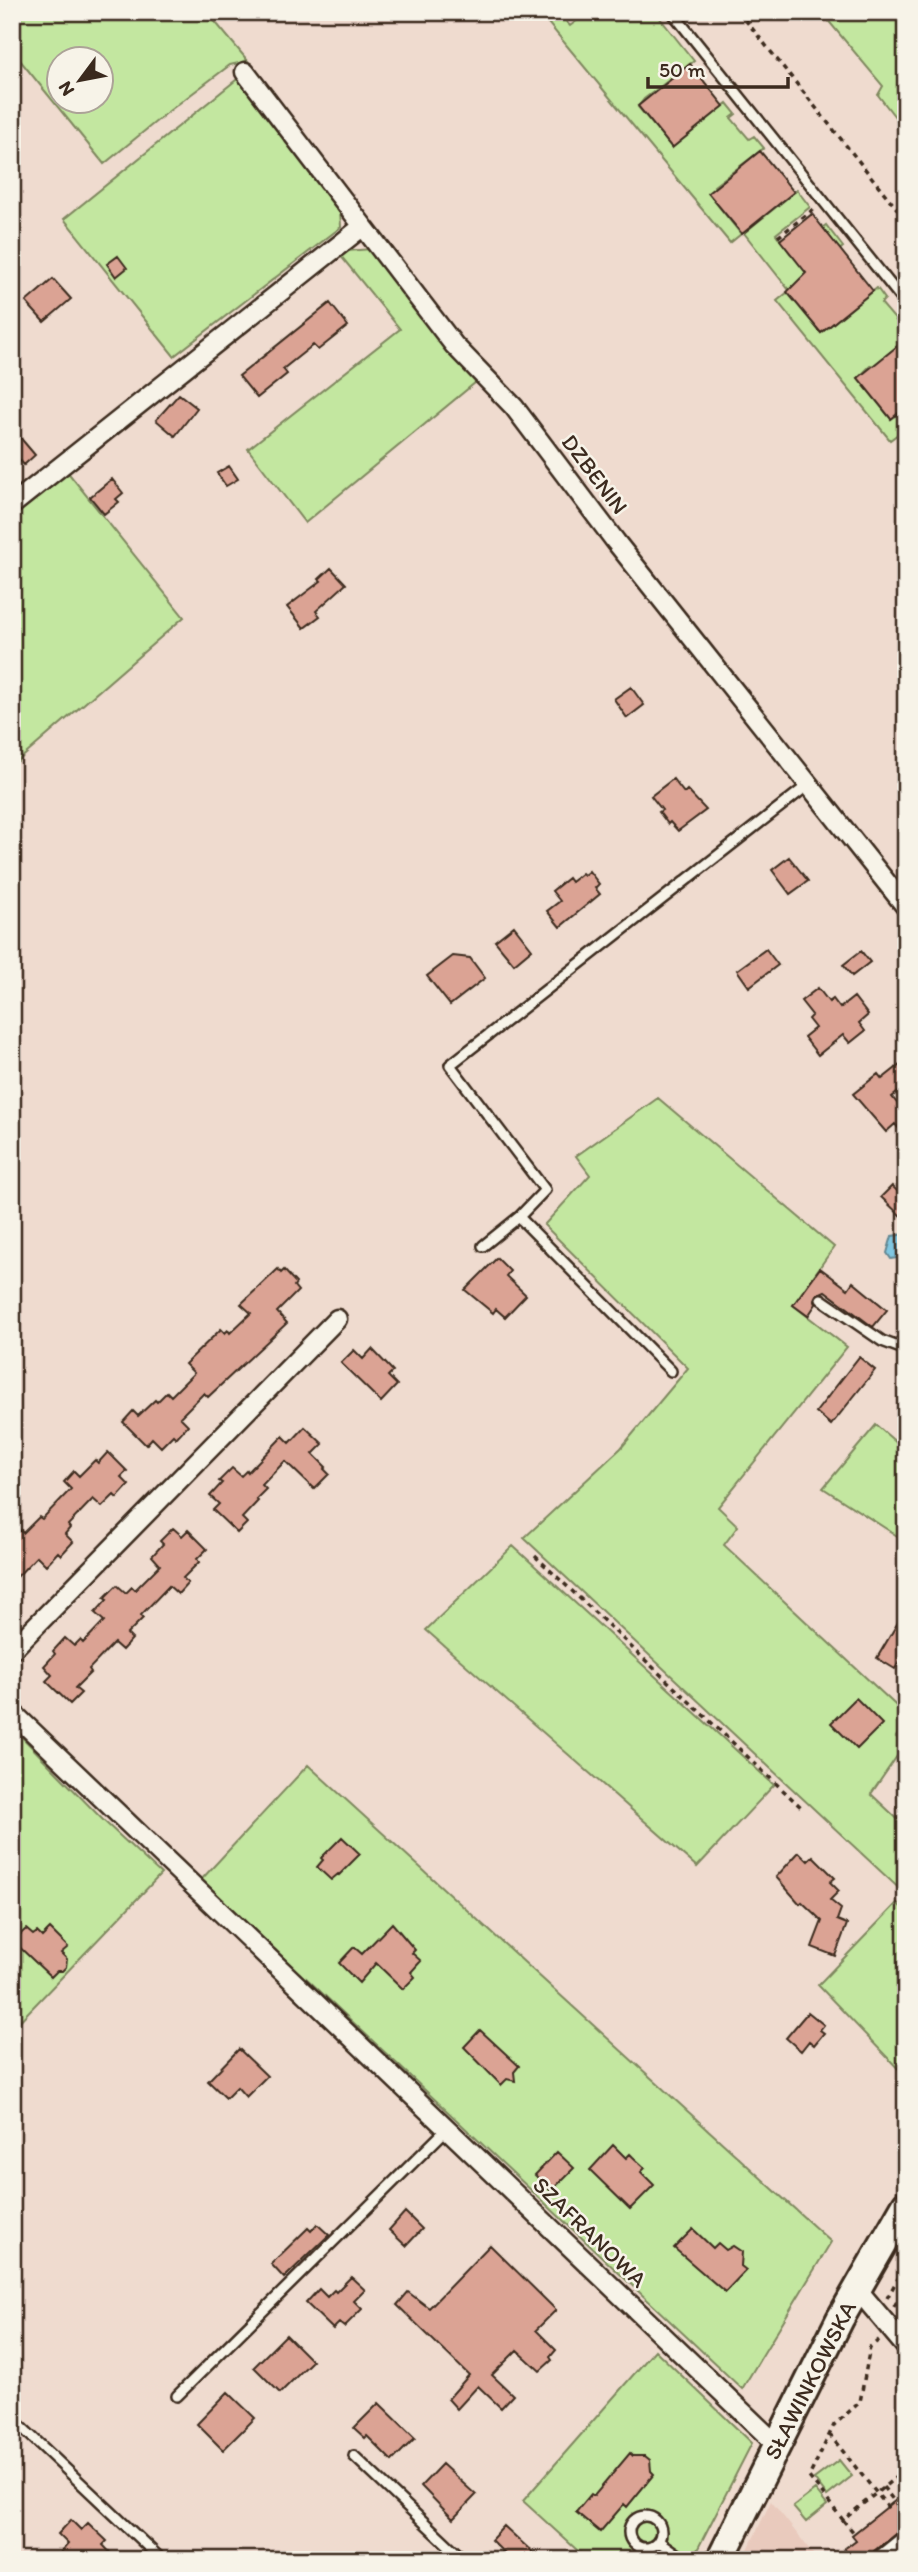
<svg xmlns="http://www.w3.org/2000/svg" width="918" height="2572" viewBox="0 0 918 2572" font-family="Itim,sans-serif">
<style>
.built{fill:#e9cabd}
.green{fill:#c3e7a0;stroke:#7f885f;stroke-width:2;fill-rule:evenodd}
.water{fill:#80c7e1;stroke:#648893;stroke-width:2}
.building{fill:#dba394;stroke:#3b2a1e;stroke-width:2}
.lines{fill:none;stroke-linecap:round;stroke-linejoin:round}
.lane-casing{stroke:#3b2a1e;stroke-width:14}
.street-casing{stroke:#3b2a1e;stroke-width:23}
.secondary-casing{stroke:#3b2a1e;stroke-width:32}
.path{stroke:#3b2a1e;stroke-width:3.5;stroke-dasharray:5 5;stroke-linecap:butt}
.lane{stroke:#f7f3e8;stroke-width:9}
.street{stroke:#f7f3e8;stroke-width:18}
.secondary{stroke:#f7f3e8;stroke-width:26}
.labels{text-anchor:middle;stroke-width:5;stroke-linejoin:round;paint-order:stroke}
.street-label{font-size:23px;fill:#3b2a1e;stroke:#f7f3e8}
</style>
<rect width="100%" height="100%" fill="#efdbcf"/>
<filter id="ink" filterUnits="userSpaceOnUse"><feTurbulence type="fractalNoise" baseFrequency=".0143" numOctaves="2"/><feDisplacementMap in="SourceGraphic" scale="14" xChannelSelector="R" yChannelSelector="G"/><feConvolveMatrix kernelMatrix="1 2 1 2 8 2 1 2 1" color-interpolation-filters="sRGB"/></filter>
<g filter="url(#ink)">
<!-- built -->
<path class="built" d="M 771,2501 L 818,2560 L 743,2560 Z"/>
<!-- green -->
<path class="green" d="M 12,12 L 207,12 L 248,61 L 230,65 L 169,111 L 104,164 L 15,54 L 12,55 ZM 60,60 L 102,60 L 102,102 L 60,102 Z
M 539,12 L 558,12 L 570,26 L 588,12 L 655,12 L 694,61 L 644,99 L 638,107 L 672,147 L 727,103 L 736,114 L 731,118 L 749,139 L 754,136 L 764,148 L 714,186 L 715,188 L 708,193 L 741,234 L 730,243 Z
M 821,12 L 906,12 L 906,131 L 878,95 L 883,86 Z
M 241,76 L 340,209 L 341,227 L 174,356 L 64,219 Z
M 797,190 L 810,207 L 776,234 L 790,253 L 826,225 L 843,247 L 803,279 L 801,278 L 789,290 L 744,233 Z
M 371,249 L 476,382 L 305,523 L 248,449 L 400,329 L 340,255 L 347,251 Z
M 877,288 L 885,299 L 881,303 L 899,324 L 904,321 L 906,324 L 906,339 L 873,366 L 871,365 L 858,378 L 891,419 L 906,407 L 906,428 L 890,440 L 777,301 L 788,292 L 821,333 Z
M 66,470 L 184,617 L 12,766 L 12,516 Z
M 658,1098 L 834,1247 L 793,1305 L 847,1347 L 718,1507 L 738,1526 L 724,1545 L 906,1715 L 906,1722 L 896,1737 L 906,1743 L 871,1794 L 906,1827 L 906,1895 L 524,1538 L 621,1448 L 688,1368 L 544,1225 L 590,1175 L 576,1156 Z
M 876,1425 L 906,1451 L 906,1533 L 902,1539 L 823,1488 Z
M 513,1546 L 774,1785 L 697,1867 L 426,1630 Z
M 12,1727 L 104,1821 L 161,1874 L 12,2029 Z
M 308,1765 L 831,2242 L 742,2389 L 306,1978 L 302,1982 L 200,1881 Z
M 897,1903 L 906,1912 L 906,2077 L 818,1985 Z
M 655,2350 L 752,2443 L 692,2560 L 588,2560 L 523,2501 Z
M 839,2460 L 852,2476 L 827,2496 L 814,2479 Z
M 815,2490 L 827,2505 L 806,2522 L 793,2507 Z"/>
<!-- water -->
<path class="water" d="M 906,1234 L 906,1252 L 897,1258 L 891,1259 L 887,1253 L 892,1236 Z"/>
<!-- building -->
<path class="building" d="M 690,64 L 724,106 L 672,148 L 638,106 Z
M 760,151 L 794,192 L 742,234 L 708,193 Z
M 812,214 L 873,291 L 821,333 L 787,292 L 806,273 L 780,240 Z
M 118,256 L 127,268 L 116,277 L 107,264 Z
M 53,279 L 71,299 L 44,322 L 26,302 Z
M 330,303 L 348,326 L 318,350 L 313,345 L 283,369 L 287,374 L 257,398 L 239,376 Z
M 906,339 L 906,407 L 891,419 L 858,378 Z
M 179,394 L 197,408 L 175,436 L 156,420 Z
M 12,428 L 35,455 L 24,465 L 12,451 Z
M 229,466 L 238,479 L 226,486 L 217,473 Z
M 112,479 L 123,493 L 116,499 L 119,502 L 104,514 L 90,497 Z
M 331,568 L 346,584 L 316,611 L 320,616 L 304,628 L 287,607 L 321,581 L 319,579 Z
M 631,687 L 644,705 L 627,718 L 614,699 Z
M 673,779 L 684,793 L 687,790 L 706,810 L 678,831 L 670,822 L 668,824 L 659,812 L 662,810 L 651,796 Z
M 789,857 L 808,881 L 790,894 L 772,870 Z
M 589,871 L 599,884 L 595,888 L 600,894 L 560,927 L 547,911 L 560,901 L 552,891 L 568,878 L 571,882 L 582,873 L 584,875 Z
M 514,926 L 532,949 L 514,964 L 495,941 Z
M 766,949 L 778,965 L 749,987 L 737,970 Z
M 861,951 L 870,962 L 852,976 L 843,965 Z
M 453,956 L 470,958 L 485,978 L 450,1005 L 427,976 Z
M 818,988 L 829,1002 L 833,999 L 840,1008 L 854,997 L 868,1015 L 859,1023 L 865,1031 L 850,1043 L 843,1035 L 818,1055 L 804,1037 L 815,1028 L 808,1019 L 812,1015 L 801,1001 Z
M 906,1060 L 906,1086 L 892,1097 L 906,1114 L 906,1137 L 895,1124 L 886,1132 L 853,1094 L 878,1074 L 882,1079 Z
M 892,1186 L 906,1199 L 906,1221 L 881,1197 Z
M 497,1258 L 510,1271 L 506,1276 L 526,1295 L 505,1317 L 496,1309 L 493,1313 L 465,1290 Z
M 820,1268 L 848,1289 L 853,1282 L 887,1310 L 873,1327 L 825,1291 L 816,1295 L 814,1299 L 816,1304 L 808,1316 L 793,1305 Z
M 278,1269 L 281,1273 L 284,1270 L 296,1283 L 294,1286 L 298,1291 L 277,1312 L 287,1323 L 208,1397 L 204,1393 L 180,1417 L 188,1425 L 176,1438 L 173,1435 L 161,1447 L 152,1438 L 146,1445 L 123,1422 L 133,1411 L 138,1416 L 155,1400 L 157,1402 L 167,1392 L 171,1396 L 194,1373 L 185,1364 L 221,1329 L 225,1333 L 228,1330 L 230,1333 L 251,1313 L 241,1304 Z
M 372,1349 L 393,1371 L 388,1376 L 397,1385 L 381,1402 L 341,1363 L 354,1350 L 363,1359 Z
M 859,1357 L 875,1370 L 831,1425 L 816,1412 Z
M 305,1427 L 323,1444 L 313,1454 L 326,1467 L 324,1469 L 329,1474 L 314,1489 L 285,1461 L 262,1485 L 266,1489 L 256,1499 L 258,1501 L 242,1518 L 247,1523 L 237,1533 L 213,1510 L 219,1504 L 210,1496 L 222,1483 L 219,1481 L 232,1468 L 241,1476 L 247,1470 L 248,1472 L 283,1436 L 290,1443 Z
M 108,1452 L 127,1471 L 121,1477 L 129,1485 L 117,1498 L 114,1495 L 102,1507 L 93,1499 L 68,1525 L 70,1528 L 65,1534 L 73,1542 L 61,1555 L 58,1552 L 46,1565 L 37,1556 L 12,1582 L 12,1523 L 23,1533 L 39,1517 L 42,1519 L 71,1489 L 64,1482 L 74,1471 L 79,1476 L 95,1460 L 98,1463 Z
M 173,1528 L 182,1536 L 188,1530 L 207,1549 L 197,1559 L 199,1562 L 183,1578 L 188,1583 L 178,1594 L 169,1586 L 141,1615 L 143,1618 L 127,1634 L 132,1639 L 122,1650 L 114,1643 L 89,1669 L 91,1672 L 75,1688 L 81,1693 L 70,1704 L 46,1681 L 52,1675 L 44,1666 L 55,1654 L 53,1651 L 65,1638 L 74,1646 L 80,1640 L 83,1643 L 104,1621 L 95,1613 L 107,1600 L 104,1598 L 117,1585 L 126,1593 L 132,1587 L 135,1590 L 160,1565 L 152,1556 L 163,1544 L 160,1541 Z
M 906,1609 L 906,1651 L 895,1669 L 877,1658 Z
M 856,1698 L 882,1724 L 857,1749 L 831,1723 Z
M 342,1837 L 360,1854 L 339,1875 L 338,1874 L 331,1880 L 317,1867 L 323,1860 L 321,1858 Z
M 799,1852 L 808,1861 L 813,1856 L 835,1878 L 830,1882 L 839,1891 L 830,1900 L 841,1909 L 837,1920 L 847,1924 L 835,1956 L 812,1947 L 822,1921 L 802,1902 L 800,1904 L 776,1877 Z
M 392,1923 L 415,1950 L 412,1953 L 421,1961 L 411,1972 L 415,1977 L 403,1989 L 376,1963 L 359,1983 L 339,1963 L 354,1947 L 362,1954 Z
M 26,1929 L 33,1935 L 37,1932 L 42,1937 L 50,1929 L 68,1947 L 61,1953 L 67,1959 L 66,1967 L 62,1971 L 57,1971 L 51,1977 L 13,1941 Z
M 808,2012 L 824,2025 L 820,2030 L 824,2033 L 814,2045 L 809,2041 L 801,2051 L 786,2038 Z
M 480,2030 L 519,2066 L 514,2072 L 515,2081 L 507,2079 L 501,2085 L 464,2047 Z
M 239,2049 L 267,2076 L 246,2097 L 237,2087 L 226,2098 L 208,2081 Z
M 613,2145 L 626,2158 L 630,2154 L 633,2157 L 645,2168 L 641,2172 L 654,2185 L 630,2209 L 590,2170 Z
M 557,2152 L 574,2168 L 551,2191 L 535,2175 Z
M 405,2212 L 422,2229 L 406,2246 L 389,2230 Z
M 317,2224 L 329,2235 L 284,2278 L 271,2264 L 308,2228 L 311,2231 Z
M 693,2229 L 713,2248 L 718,2243 L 726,2250 L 733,2246 L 742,2252 L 741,2266 L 746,2270 L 725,2292 L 674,2248 Z
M 490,2245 L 556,2310 L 536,2330 L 556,2350 L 550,2357 L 552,2360 L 540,2371 L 517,2350 L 492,2375 L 513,2395 L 501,2408 L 478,2386 L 457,2409 L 448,2399 L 469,2375 L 397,2305 L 408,2292 L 429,2308 Z
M 351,2277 L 365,2290 L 354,2301 L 362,2309 L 344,2327 L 339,2323 L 333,2329 L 306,2303 L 319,2289 L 327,2297 L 334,2290 L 336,2292 Z
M 286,2335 L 312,2361 L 280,2393 L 254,2367 Z
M 228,2392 L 255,2418 L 223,2450 L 197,2424 Z
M 379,2403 L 415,2438 L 392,2461 L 367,2436 L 365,2438 L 354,2428 Z
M 630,2453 L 633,2456 L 645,2456 L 650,2460 L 651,2471 L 654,2474 L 627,2507 L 624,2504 L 600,2532 L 576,2512 L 591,2494 L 594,2496 Z
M 442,2464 L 476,2495 L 453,2519 L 421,2486 Z
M 906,2492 L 906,2529 L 899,2531 L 874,2551 L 870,2560 L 854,2560 L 844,2549 L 856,2540 L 852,2535 Z
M 71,2520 L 81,2530 L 88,2523 L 107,2541 L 103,2545 L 117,2560 L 54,2560 L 68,2544 L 58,2534 Z
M 504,2526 L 541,2560 L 511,2560 L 491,2540 Z"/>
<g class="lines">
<defs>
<path id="lane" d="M 672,12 L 906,304
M 519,1217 L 671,1371
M 483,1246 L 519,1217 L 545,1190 L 450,1065 L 808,785
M 821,1299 L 882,1341 L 906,1350
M 177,2396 L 447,2129
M 12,2418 L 162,2560
M 354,2456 L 464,2560
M629 2532a16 16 0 1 1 32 0a16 16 0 1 1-32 0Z
M 658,2541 L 685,2560"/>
<path id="street" d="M 245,72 L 454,345 L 514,407 L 616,542 L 906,907
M 12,505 L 362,227
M 12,1650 L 337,1319
M 12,1712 L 776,2444
M 857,2289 L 906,2347
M 881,2560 L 906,2540"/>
<path id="secondary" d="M 720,2560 L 840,2319 L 906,2204"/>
</defs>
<!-- lane casing -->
<use href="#lane" class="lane-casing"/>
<!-- street casing -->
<use href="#street" class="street-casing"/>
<!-- secondary casing -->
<use href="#secondary" class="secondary-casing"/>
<!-- path -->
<path class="path" d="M 739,12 L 906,220
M 778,237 L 815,208
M 535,1556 L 803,1809
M 887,2298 L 905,2266
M 894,2307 L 896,2303 L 906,2305
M 879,2340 L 870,2347 L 860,2402 L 834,2425 L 809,2477 L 843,2520 L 906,2469
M 829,2434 L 891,2511
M 883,2487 L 898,2506
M 843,2520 L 855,2534"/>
<!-- lane -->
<use href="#lane" class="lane"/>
<!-- street -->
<use href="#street" class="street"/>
<!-- secondary -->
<use href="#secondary" class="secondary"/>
</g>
</g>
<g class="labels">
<!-- street labels -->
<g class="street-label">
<text transform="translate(595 474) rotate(53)" y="8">DZBENIN</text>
<text transform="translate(590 2232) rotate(44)" y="8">SZAFRANOWA</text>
<text transform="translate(810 2380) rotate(-63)" y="8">SŁAWINKOWSKA</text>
</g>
</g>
<!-- margin -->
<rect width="918" height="2572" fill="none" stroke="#f7f3e8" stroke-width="42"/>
<rect x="21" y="21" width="876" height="2530" fill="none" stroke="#3b2a1e" stroke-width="2.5" filter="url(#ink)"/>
<!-- north arrow -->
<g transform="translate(80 80) rotate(238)"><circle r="33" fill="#f7f3e8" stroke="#aca397" stroke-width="2"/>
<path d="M0-5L12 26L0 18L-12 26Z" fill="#3b2a1e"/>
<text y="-10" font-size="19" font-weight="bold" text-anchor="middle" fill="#3b2a1e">N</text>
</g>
<!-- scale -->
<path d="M648 77v10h140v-10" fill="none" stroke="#3b2a1e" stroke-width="3.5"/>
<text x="659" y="77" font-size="21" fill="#3b2a1e" stroke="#f7f3e8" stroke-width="5" paint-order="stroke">50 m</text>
</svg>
